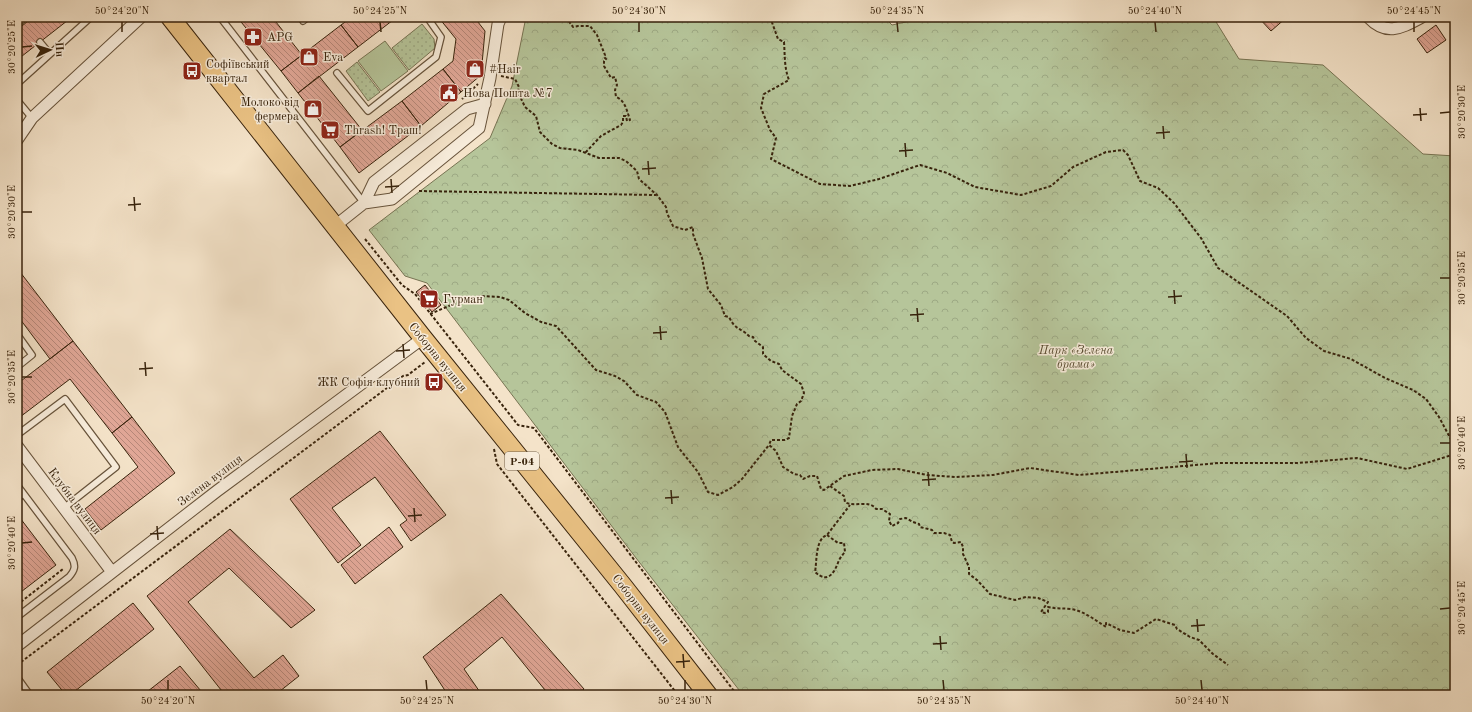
<svg xmlns="http://www.w3.org/2000/svg" width="1472" height="712" viewBox="0 0 1472 712" font-family="'Old Standard TT',serif">
<style>
.grass{fill:#b6c59a;stroke:#777453}
.forest{fill:url(#forest-crowns);stroke:#777453}
.park{fill:url(#park-dots);stroke:#777453}
.building{fill:url(#building-back-hatch);stroke:#38230c}
.lines{fill:none;stroke-linecap:round;stroke-linejoin:round}
.service-casing{stroke:#67533b;stroke-width:8}
.minor-casing{stroke:#67533b;stroke-width:13}
.primary-casing{stroke:#38230c;stroke-width:20}
.path{stroke:#38230c;stroke-width:2;stroke-dasharray:3 2;stroke-linecap:butt}
.service{stroke:#f8eddc;stroke-width:5.5}
.minor{stroke:#f8eddc;stroke-width:11}
.primary{stroke:#eac284;stroke-width:18}
.ticks{fill:none;stroke:#38230c;stroke-width:1.5}
.labels{text-anchor:middle;stroke-width:3;stroke-linejoin:round;paint-order:stroke}
.shield{fill:#f8eddc;stroke:#72604a;stroke-width:1}
.shield-label{font-size:11px;font-weight:bold;fill:#38230c}
.poi-label{font-size:12px;fill:#38230c;stroke:#f8eddc;text-anchor:start}
.park-label{font-size:12px;font-style:italic;fill:#584c30;stroke:#f8eddc}
.street-label{font-size:12px;fill:#38230c;stroke:#f8eddc}
.neatline{fill:none;stroke:#38230c;stroke-width:1.5}
.ticks-label{font-size:10px;text-anchor:middle;fill:#38230c}
</style>
<defs>
<pattern id="forest-crowns" width="20" height="18" patternUnits="userSpaceOnUse"><rect width="20" height="18" fill="#b6c59a"/><path d="M2 6a3 3 0 1 1 6 0M12 15a3 3 0 1 1 6 0" fill="none" stroke="#9da984"/></pattern>
<pattern id="park-dots" width="8" height="8" patternUnits="userSpaceOnUse"><rect width="8" height="8" fill="#b6c59a"/><path d="M2 2h.1M6 6h.1" fill="none" stroke="#9da984" stroke-width="1.8" stroke-linecap="round"/></pattern>
<pattern id="building-back-hatch" width="6" height="6" patternUnits="userSpaceOnUse"><rect width="6" height="6" fill="#e1a797"/><path d="M-1 5l2 2M0 0l6 6M5-1l2 2" fill="none" stroke="#b7887a"/></pattern>
</defs>
<rect width="100%" height="100%" fill="#f4e3c9"/>
<filter id="stains"><feTurbulence type="fractalNoise" baseFrequency=".005" numOctaves="4"/><feColorMatrix values="0 0 0 0 .2 0 0 0 0 .09 0 0 0 0 .02 0 0 0 .5 -.17"/></filter>
<radialGradient id="worn" r=".72"><stop offset=".6" stop-color="#630" stop-opacity="0"/><stop offset="1" stop-color="#630" stop-opacity=".3"/></radialGradient>
<!-- grass -->
<path class="grass" d="M 385,41 L 408,71 L 381,91 L 358,61 Z"/>
<!-- forest -->
<path class="forest" d="M 526,17 L 884,17 L 892,25 L 929,17 L 1213,17 L 1239,59 L 1323,65 L 1423,154 L 1455,156 L 1455,695 L 743,695 L 636,558 L 427,283 L 405,276 L 369,230 L 490,138 L 512,86 Z"/>
<!-- park -->
<path class="park" d="M 422,24 L 434,39 L 435,48 L 409,70 L 392,48 Z
M 357,62 L 380,92 L 368,101 L 346,71 Z"/>
<!-- building -->
<path class="building" d="M 33,17 L 72,17 L 17,60 L 17,30 Z
M 237,17 L 272,17 L 302,55 L 281,71 Z
M 352,17 L 397,17 L 358,47 L 341,25 Z
M 440,17 L 474,17 L 485,31 L 481,75 L 461,92 L 443,69 L 453,61 L 456,39 L 439,18 Z
M 1258,17 L 1287,17 L 1271,31 Z
M 341,25 L 358,47 L 298,93 L 281,71 Z
M 1436,25 L 1446,40 L 1427,53 L 1417,39 Z
M 443,69 L 461,92 L 421,126 L 402,101 Z
M 319,76 L 362,130 L 340,147 L 298,93 Z
M 402,101 L 421,126 L 359,173 L 340,147 Z
M 17,268 L 73,341 L 50,359 L 17,315 Z
M 425,285 L 441,305 L 432,312 L 416,292 Z
M 73,341 L 132,417 L 112,433 L 70,379 L 20,417 L 17,413 L 17,384 Z
M 132,417 L 175,473 L 101,530 L 85,509 L 138,467 L 112,433 Z
M 380,431 L 446,515 L 411,541 L 400,525 L 407,520 L 375,477 L 332,508 L 361,545 L 338,563 L 290,499 Z
M 17,514 L 56,565 L 17,595 L 17,563 L 20,560 L 17,556 Z
M 389,527 L 403,547 L 355,584 L 341,565 Z
M 230,529 L 315,610 L 291,628 L 229,568 L 188,602 L 254,678 L 283,655 L 299,676 L 275,695 L 225,695 L 147,596 Z
M 501,594 L 584,689 L 577,695 L 549,695 L 502,637 L 464,669 L 482,695 L 448,695 L 423,657 Z
M 133,603 L 154,629 L 70,695 L 66,695 L 47,672 Z
M 180,666 L 201,691 L 196,695 L 143,695 Z"/>
<g class="lines">
<defs>
<path id="service" d="M 220,17 L 364,203
M 301,17 L 303,21 L 308,17
M 17,24 L 26,17
M 40,42 L 50,54
M 337,73 L 368,111 L 436,57 L 441,37 L 427,17
M 17,84 L 91,17
M 17,100 L 32,118
M 17,334 L 32,355 L 17,367
M 17,435 L 65,399 L 116,467 L 64,508
M 17,485 L 72,558 C 76,566 75,570 69,577 L 17,617
M 17,499 L 23,494
M 17,677 L 30,695"/>
<path id="minor" d="M 1368,17 C 1387,37 1401,28 1422,17
M 17,140 L 32,118 L 141,17
M 364,203 L 392,199 L 479,128 L 490,78 L 498,24 L 501,17
M 335,226 L 364,203 L 374,182 L 467,109 L 485,104
M 17,446 L 112,572
M 17,646 L 217,491 L 423,338"/>
<path id="primary" d="M 170,17 L 423,338 L 623,586 L 708,695"/>
</defs>
<!-- service casing -->
<use href="#service" class="service-casing"/>
<!-- minor casing -->
<use href="#minor" class="minor-casing"/>
<!-- primary casing -->
<use href="#primary" class="primary-casing"/>
<!-- path -->
<path class="path" d="M 566,17 L 573,27 L 578,26 L 590,26 L 597,35 L 605,55 L 604,57 L 606,59 L 604,61 L 604,66 L 611,78 L 615,77 L 617,85 L 615,90 L 616,97 C 625,100 627,111 630,120 L 627,121 L 626,116 L 623,116 L 623,122 L 621,125 L 601,136 L 585,153
M 590,17 L 599,21 L 604,17
M 770,17 L 778,39 L 784,42 C 785,55 784,67 789,80 L 764,94 L 761,108 L 770,130 L 776,138 L 771,159 L 820,184 L 850,186 L 879,179 L 920,165 L 947,173 L 975,187 L 1021,195 L 1051,186 L 1073,167 L 1106,152 L 1123,150 L 1128,155 L 1140,181 L 1158,188 L 1174,203 L 1201,238 L 1218,268 L 1287,316 L 1306,338 L 1324,351 L 1351,359 L 1385,378 L 1413,390 L 1426,399 L 1439,417 L 1455,447
M 501,76 L 515,79 L 519,87 L 518,92 L 525,107 L 536,116 L 540,132 L 552,144 L 560,148 L 578,150 L 599,158 L 619,158 L 626,161 L 637,171 L 639,179 L 657,195 L 666,207 L 667,213 L 673,226 L 685,230 L 693,227 L 693,234 L 702,258 L 708,289 L 721,305 L 725,316 L 729,317 C 736,331 740,327 749,336 L 753,337 L 755,341 L 763,347 L 763,354 L 771,361 L 779,364 L 782,370 L 801,384 L 804,393 L 801,401 L 797,404 L 792,416 L 789,438 L 785,440 L 771,440 L 769,445 L 776,451 L 783,467 L 794,474 L 800,475 L 803,479 L 810,476 L 817,476 L 821,489 L 824,490 L 844,476 L 872,470 L 898,469 L 927,475 L 955,477 L 993,475 L 1030,468 L 1079,475 L 1219,463 L 1298,463 L 1357,458 L 1407,469 L 1455,454
M 462,99 L 478,84
M 419,191 L 656,195
M 365,239 L 402,285 L 415,294 L 518,425 L 534,428 L 737,695
M 430,314 L 463,300 L 482,296 L 500,297 L 509,300 L 525,313 L 541,322 L 556,326 L 596,370 L 615,376 L 624,381 L 637,395 L 656,402 L 665,412 L 678,447 L 698,472 L 708,492 L 718,495 L 733,487 L 742,479 L 769,445
M 494,449 L 497,464 L 678,695
M 830,486 L 844,496 L 845,502 C 854,508 869,499 876,509 L 882,509 L 890,514 L 889,521 L 892,526 L 898,523 L 900,519 L 906,518 L 913,522 L 919,524 L 920,527 L 932,530 L 934,533 L 944,533 L 950,535 L 952,542 L 954,543 L 961,542 L 963,547 L 963,554 L 969,567 L 969,574 L 977,580 L 990,594 L 1015,600 L 1026,597 L 1038,598 L 1048,602 L 1041,612 L 1045,613 L 1048,612 L 1048,607 C 1057,609 1063,608 1071,609 C 1084,611 1095,620 1106,627 L 1106,623 L 1120,630 L 1134,633 L 1156,619 L 1175,625 L 1177,629 L 1190,637 L 1199,640 L 1213,654 L 1228,665
M 827,535 L 838,543 L 844,543 L 845,552 C 843,554 841,557 839,560 C 835,571 829,585 815,572 C 817,562 815,539 827,535 L 850,505
M 17,605 L 63,569
M 17,665 L 403,376 L 408,375 L 425,362"/>
<!-- service -->
<use href="#service" class="service"/>
<!-- minor -->
<use href="#minor" class="minor"/>
<!-- primary -->
<use href="#primary" class="primary"/>
</g>
<!-- ticks -->
<path class="ticks" d="M 122,22 L 122,32M 380,22 L 381,32M 639,22 L 639,32M 897,22 L 898,32M 1155,22 L 1156,32M 1414,22 L 1414,32M 22,47 L 32,46M 1420,108 L 1421,121M 1440,113 L 1450,112M 1413,115 L 1427,114M 1163,126 L 1164,139M 1156,133 L 1170,132M 905,143 L 906,157M 899,151 L 913,150M 648,161 L 649,175M 642,169 L 656,168M 391,179 L 392,193M 385,187 L 399,186M 134,197 L 135,211M 128,205 L 141,204M 22,212 L 32,212M 1440,278 L 1450,278M 1174,290 L 1175,304M 1168,297 L 1182,296M 917,308 L 918,322M 910,315 L 924,314M 660,326 L 661,340M 653,333 L 667,332M 403,344 L 404,358M 396,351 L 410,350M 145,362 L 146,376M 139,369 L 153,368M 22,377 L 32,377M 1440,443 L 1450,443M 1186,454 L 1187,468M 1179,462 L 1193,461M 928,472 L 929,486M 922,480 L 936,479M 671,490 L 672,504M 665,498 L 679,497M 414,508 L 415,522M 408,516 L 422,515M 157,526 L 158,540M 150,534 L 164,533M 22,543 L 32,542M 1440,609 L 1450,608M 1197,619 L 1198,632M 1191,626 L 1205,625M 940,636 L 941,650M 933,644 L 947,643M 683,654 L 684,668M 676,662 L 690,661M 168,680 L 168,690M 426,680 L 427,690M 685,680 L 685,690M 943,680 L 944,690M 1201,680 L 1202,690"/>
<!-- icons -->
<defs>
<symbol id="pharmacy-square" viewBox="-11 -11 22 22"><rect x="-9" y="-9" width="18" height="18" rx="4" fill="#8f2418" stroke="#f8eddc"/><path d="M-2-6h4v4h4v4h-4v4h-4v-4h-4v-4h4Z" fill="#fff"/></symbol>
<symbol id="shop-square" viewBox="-11 -11 22 22"><rect x="-9" y="-9" width="18" height="18" rx="4" fill="#8f2418" stroke="#f8eddc"/><path d="M-5-2.5h2.3a2.7 3.5 0 0 1 5.4 0H5L5.5 6h-11ZM-1.5-2.5h3a1.5 2.3 0 0 0-3 0Z" fill="#fff"/></symbol>
<symbol id="bus-square" viewBox="-11 -11 22 22"><rect x="-9" y="-9" width="18" height="18" rx="4" fill="#8f2418" stroke="#f8eddc"/><path d="M-5-6H5V4H4V6H2V4H-2V6H-4V4H-5ZM-3.5-4V0h7V-4ZM-3.5 1.2v1.5H-2V1.2ZM2 1.2v1.5H3.5V1.2Z" fill="#fff"/></symbol>
<symbol id="civic-square" viewBox="-11 -11 22 22"><rect x="-9" y="-9" width="18" height="18" rx="4" fill="#8f2418" stroke="#f8eddc"/><path d="M-.6-6.5H3V-4.5H.6V-3L4-1V1h2V6H-6V1h2V-1L-.6-3ZM-1.2 2.5V6h2.4V2.5Z" fill="#fff"/></symbol>
<symbol id="supermarket-square" viewBox="-11 -11 22 22"><rect x="-9" y="-9" width="18" height="18" rx="4" fill="#8f2418" stroke="#f8eddc"/><path d="M-6-5.5h2.5l.6 2H6L4.5 2H-2.5L-4.4-4H-6ZM-1.5 3.2a1.3 1.3 0 1 0 .1 0ZM3 3.2a1.3 1.3 0 1 0 .1 0Z" fill="#fff"/></symbol>
</defs>
<g fill-rule="evenodd">
<use href="#pharmacy-square" x="242" y="26" width="22" height="22"/>
<use href="#shop-square" x="298" y="46" width="22" height="22"/>
<use href="#shop-square" x="464" y="58" width="22" height="22"/>
<use href="#bus-square" x="181" y="60" width="22" height="22"/>
<use href="#civic-square" x="438" y="82" width="22" height="22"/>
<use href="#shop-square" x="302" y="98" width="22" height="22"/>
<use href="#supermarket-square" x="319" y="119" width="22" height="22"/>
<use href="#supermarket-square" x="418" y="288" width="22" height="22"/>
<use href="#bus-square" x="423" y="371" width="22" height="22"/>
</g>
<g class="labels">
<!-- shield labels -->
<rect class="shield" x="505" y="452" width="34" height="18" rx="3"/>
<g class="shield-label">
<text x="522" y="465">Р-04</text>
</g>
<!-- poi labels -->
<g class="poi-label">
<text x="267" y="41">APG</text>
<text x="323" y="61">Eva</text>
<text x="206" y="68">Софіївський<tspan x="206" dy="14">квартал</tspan></text>
<text x="489" y="73">#Hair</text>
<text x="463" y="97">Нова Пошта №7</text>
<text x="299" y="106" text-anchor="end">Молоко від<tspan x="299" dy="14">фермера</tspan></text>
<text x="344" y="134">Thrash! Траш!</text>
<text x="443" y="303">Гурман</text>
<text x="420" y="386" text-anchor="end">ЖК Софія клубний</text>
</g>
<!-- park labels -->
<g class="park-label">
<text x="1076" y="354">Парк «Зелена<tspan x="1076" dy="14">брама»</tspan></text>
</g>
<!-- street labels -->
<g class="street-label">
<text transform="translate(438 357) rotate(51)" y="4">Соборна вулиця</text>
<text transform="translate(210 480) rotate(-37)" y="4">Зелена вулиця</text>
<text transform="translate(75 501) rotate(53)" y="4">Клубна вулиця</text>
<text transform="translate(641 609) rotate(52)" y="4">Соборна вулиця</text>
</g>
</g>
<!-- margin -->
<rect width="1472" height="712" fill="none" stroke="#f4e3c9" stroke-width="44"/>
<!-- north arrow -->
<g transform="translate(50 50) rotate(86)" stroke="#f8eddc" stroke-width="3" paint-order="stroke">
<path d="M0-3L7 15L0 10L-7 15Z" fill="#38230c"/>
<text y="-6" font-size="11" font-weight="bold" text-anchor="middle" fill="#38230c">Пн</text>
</g>
<rect x="22" y="22" width="1428" height="668" class="neatline"/>
<g class="ticks-label">
<text x="122" y="14">50°24'20"N</text>
<text x="380" y="14">50°24'25"N</text>
<text x="639" y="14">50°24'30"N</text>
<text x="897" y="14">50°24'35"N</text>
<text x="1155" y="14">50°24'40"N</text>
<text x="1414" y="14">50°24'45"N</text>
<text transform="translate(11 47) rotate(-90)" y="4">30°20'25"E</text>
<text transform="translate(1461 112) rotate(-90)" y="4">30°20'30"E</text>
<text transform="translate(11 212) rotate(-90)" y="4">30°20'30"E</text>
<text transform="translate(1461 278) rotate(-90)" y="4">30°20'35"E</text>
<text transform="translate(11 377) rotate(-90)" y="4">30°20'35"E</text>
<text transform="translate(1461 443) rotate(-90)" y="4">30°20'40"E</text>
<text transform="translate(11 543) rotate(-90)" y="4">30°20'40"E</text>
<text transform="translate(1461 608) rotate(-90)" y="4">30°20'45"E</text>
<text x="168" y="704">50°24'20"N</text>
<text x="427" y="704">50°24'25"N</text>
<text x="685" y="704">50°24'30"N</text>
<text x="944" y="704">50°24'35"N</text>
<text x="1202" y="704">50°24'40"N</text>
</g>
<rect width="100%" height="100%" filter="url(#stains)"/>
<rect width="100%" height="100%" fill="url(#worn)"/>
</svg>
